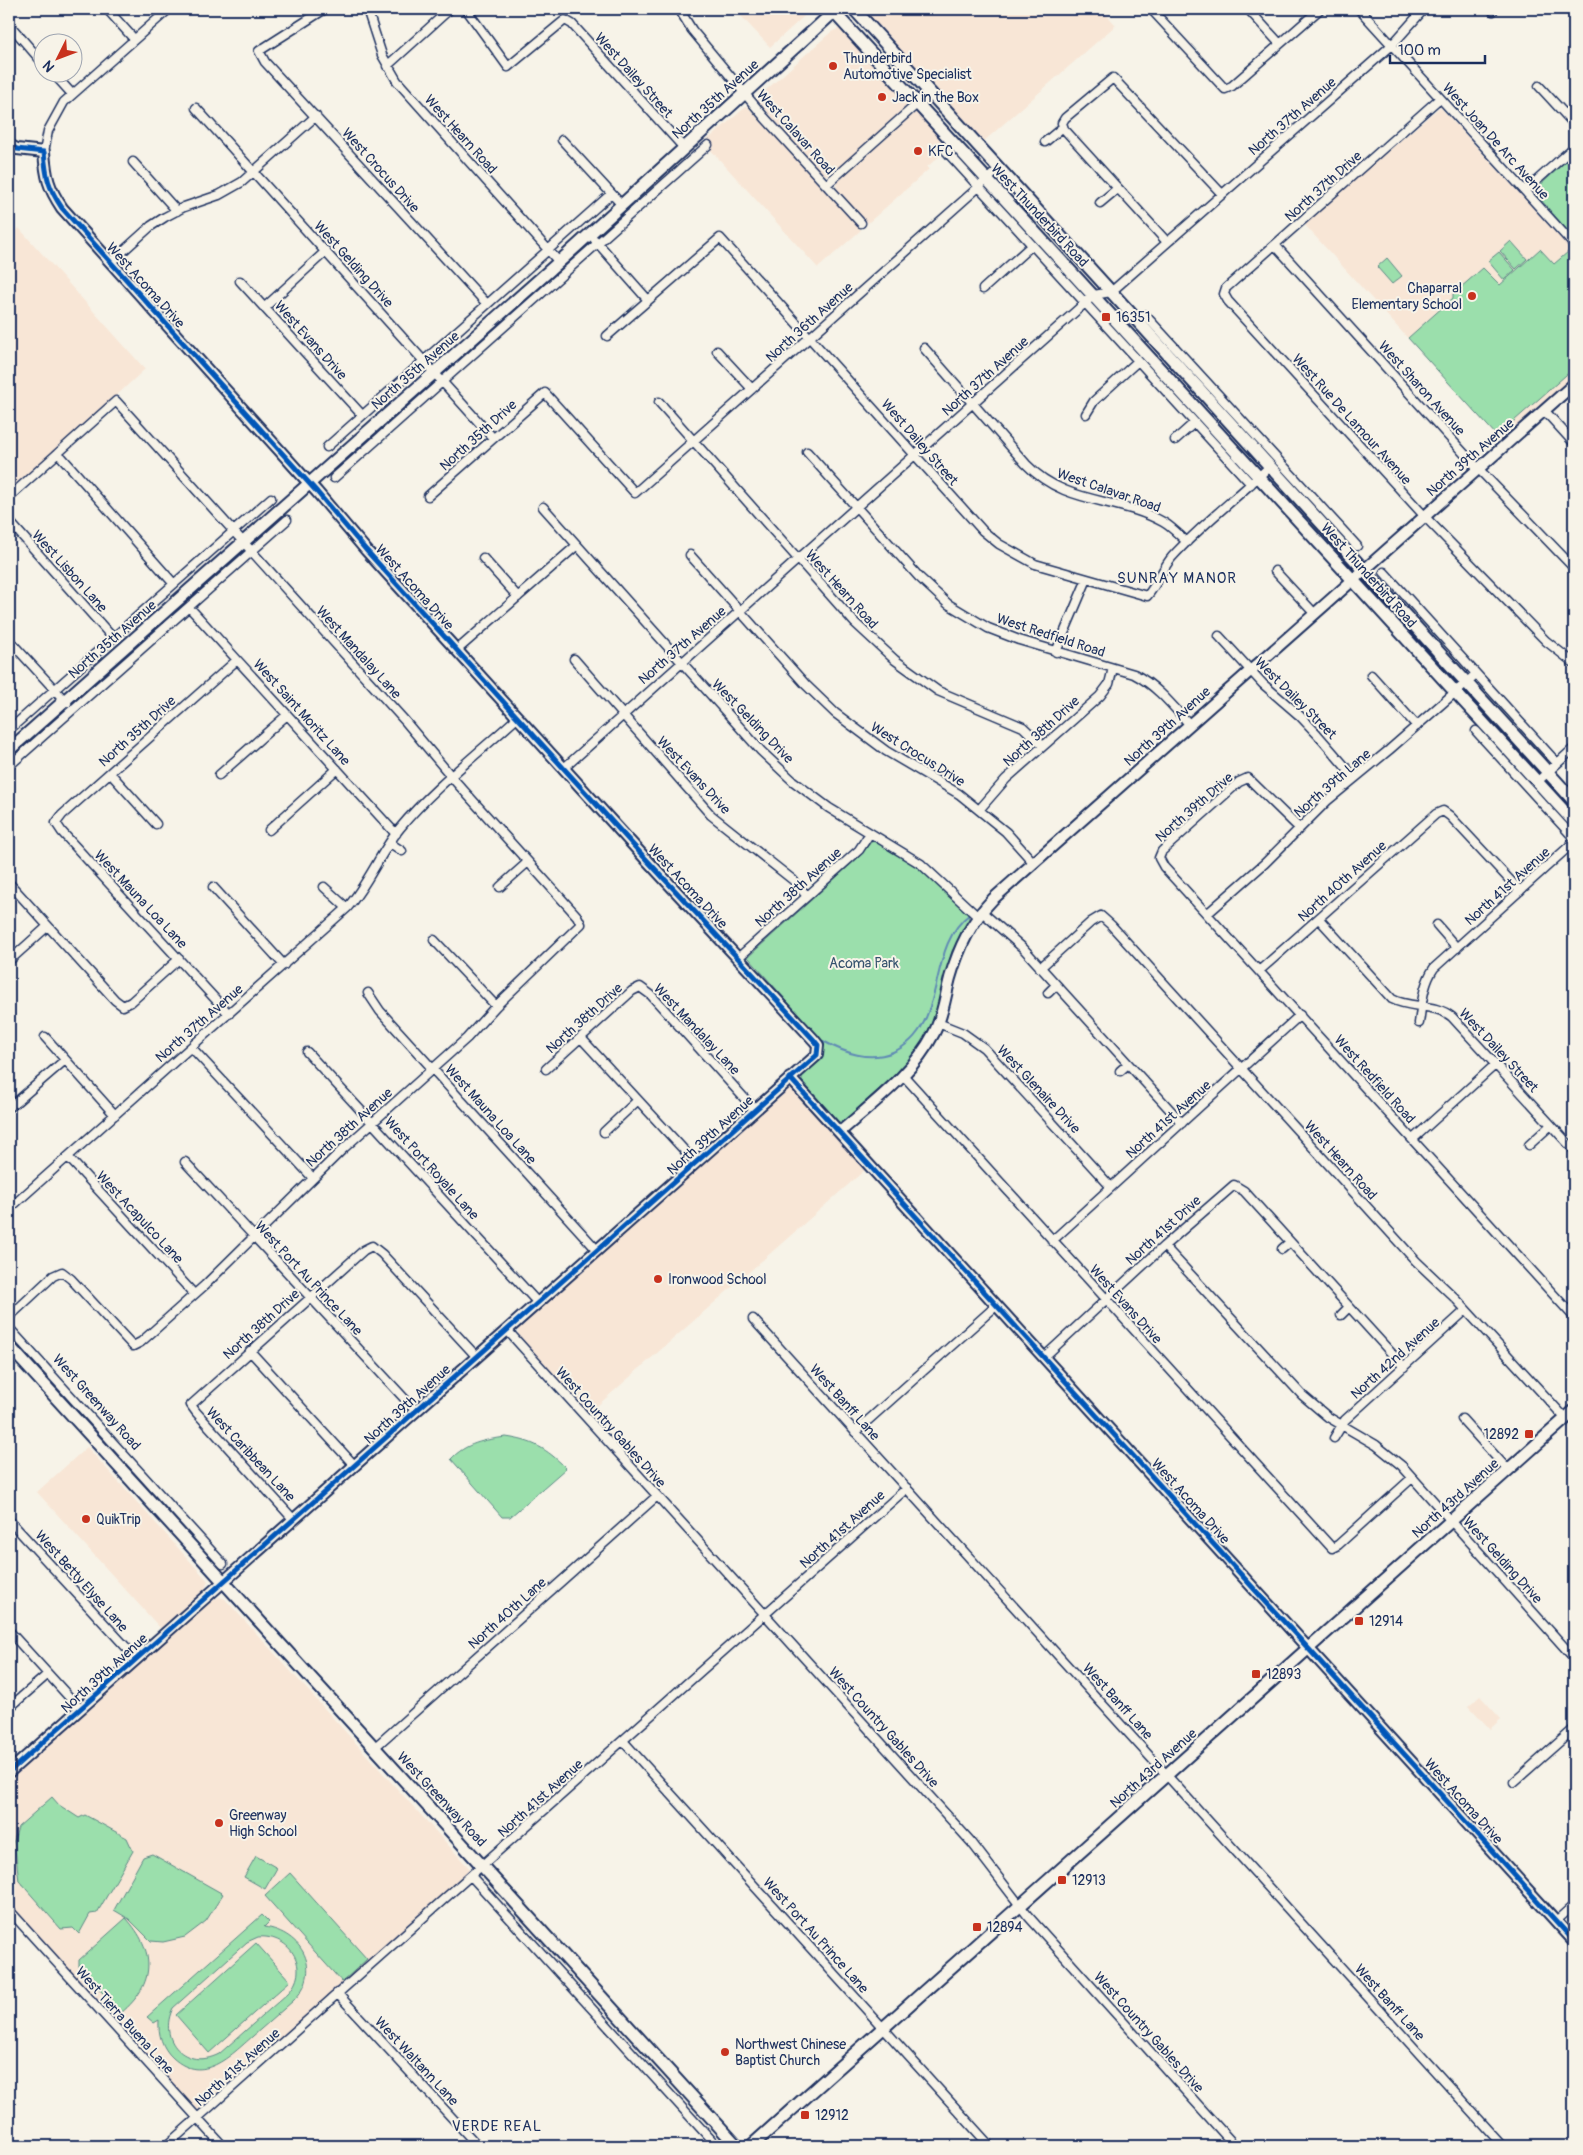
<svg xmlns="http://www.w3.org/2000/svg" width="1583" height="2155" viewBox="0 0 1583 2155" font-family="Pangolin,sans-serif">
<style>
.built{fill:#f8e6d6}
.green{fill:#9bdfac;stroke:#5b8785;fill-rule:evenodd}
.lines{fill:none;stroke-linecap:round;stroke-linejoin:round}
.stream{stroke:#608bb4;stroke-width:2}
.minor-casing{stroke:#1b2f5e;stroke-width:11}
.tertiary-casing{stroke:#1b2f5e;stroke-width:14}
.secondary-casing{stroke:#1b2f5e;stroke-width:15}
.minor{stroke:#f7f3e8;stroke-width:8}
.tertiary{stroke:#f7f3e8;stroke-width:10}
.secondary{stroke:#f7f3e8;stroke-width:11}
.cycleway-casing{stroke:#f7f3e8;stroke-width:8}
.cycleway{stroke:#0057b8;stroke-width:5}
.poi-dot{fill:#c8321e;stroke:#f7f3e8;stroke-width:2}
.labels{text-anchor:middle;stroke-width:4;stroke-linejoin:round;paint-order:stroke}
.poi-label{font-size:14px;fill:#1b2f5e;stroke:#f7f3e8;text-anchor:start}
.street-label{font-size:14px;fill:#1b2f5e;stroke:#f7f3e8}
.park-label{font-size:14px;fill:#35526e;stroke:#f7f3e8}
.neighbourhood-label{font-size:15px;letter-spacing:1px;fill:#1b2f5e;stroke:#f7f3e8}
</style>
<rect width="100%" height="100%" fill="#f7f3e8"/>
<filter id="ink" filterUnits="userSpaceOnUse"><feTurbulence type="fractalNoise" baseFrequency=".02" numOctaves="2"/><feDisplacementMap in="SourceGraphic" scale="10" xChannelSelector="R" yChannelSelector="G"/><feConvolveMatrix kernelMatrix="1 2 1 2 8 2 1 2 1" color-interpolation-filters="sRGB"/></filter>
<g filter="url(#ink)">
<!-- built -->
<path class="built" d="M 737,9 L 812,9 L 770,47 L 740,15 Z
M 863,9 L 1101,9 L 1116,25 L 983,142 L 866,14 Z
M 840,28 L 845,31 L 865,58 L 878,68 L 910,103 L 831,174 L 827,175 L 823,174 L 756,99 L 831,32 Z
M 747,106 L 861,230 L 818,268 L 709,148 L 710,145 L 706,141 Z
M 1440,107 L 1574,253 L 1574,377 L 1500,440 L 1305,225 L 1319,210 Z
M 917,111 L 950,147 L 927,167 L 929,169 L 868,223 L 837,190 L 836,183 Z
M 19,228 L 145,369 L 117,395 L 116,401 L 9,497 L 9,237 Z
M 787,1089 L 794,1090 L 866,1169 L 589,1413 L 518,1336 L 518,1329 Z
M 87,1447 L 208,1581 L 204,1591 L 162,1630 L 37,1492 Z
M 219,1597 L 225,1599 L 469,1868 L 468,1874 L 199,2110 L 194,2108 L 9,1903 L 9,1781 L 211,1601 Z
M 1480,1696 L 1501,1719 L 1490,1729 L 1469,1706 Z"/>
<!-- green -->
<path class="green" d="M 1574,154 L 1574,238 L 1535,193 L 1536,189 Z
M 1511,241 L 1527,259 L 1516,269 L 1500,251 Z
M 1540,249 L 1554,264 L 1568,252 L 1574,259 L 1574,368 L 1497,436 L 1408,338 L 1453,298 L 1453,294 L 1483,268 L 1500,285 Z
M 1499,252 L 1515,270 L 1504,280 L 1488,261 Z
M 1387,258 L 1402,276 L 1392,284 L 1377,267 Z
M 875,841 C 911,858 941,884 968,913 L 969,919 L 952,951 L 936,1014 L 920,1047 L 899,1071 L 844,1121 L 839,1122 L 802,1081 L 802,1076 C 813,1067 827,1058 823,1042 L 748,957 L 859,857 L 871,842 Z
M 506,1437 C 533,1441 546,1448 566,1468 L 510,1517 L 502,1517 L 451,1459 C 466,1443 484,1440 506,1437 Z
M 52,1797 L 59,1805 L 79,1818 L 85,1815 L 127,1838 L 133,1851 L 97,1913 L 90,1914 L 79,1934 L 73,1928 L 61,1929 L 19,1881 L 14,1841 L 18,1827 Z
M 152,1854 L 223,1894 L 206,1921 L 185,1937 L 163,1942 L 151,1941 L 129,1919 L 114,1910 L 143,1857 Z
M 256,1856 L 277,1868 L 265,1889 L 244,1877 Z
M 290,1873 L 367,1959 L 342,1982 L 265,1896 Z
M 262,1915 L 269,1922 L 264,1927 C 302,1932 324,1971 293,2001 C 280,2013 266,2024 253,2036 C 230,2056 203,2085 173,2058 C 162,2048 158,2034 159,2020 L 154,2023 L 147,2017 ZM 258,1937 C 291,1934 312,1970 287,1994 L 219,2054 C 186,2071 157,2040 173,2008 L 247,1942 Z
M 126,1918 C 156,1951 156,1984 121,2013 L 79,1967 L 79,1960 Z
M 256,1943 L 290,1981 L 209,2053 L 176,2015 Z"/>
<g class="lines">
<!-- stream -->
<path class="stream" d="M 823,1041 C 845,1053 869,1062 893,1052 C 950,1027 924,948 970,914"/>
<defs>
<path id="minor" d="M 107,9 L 134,39
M 325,9 L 259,51 L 265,62 L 487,304
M 367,9 L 382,55 L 397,81 L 559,262
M 466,9 L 508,67 L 560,24 L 565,20 L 572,24 L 684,148
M 679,9 L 692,30 L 765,118 L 861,223
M 1151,9 L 1225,89 L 1232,86 L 1320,9
M 1248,9 L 1280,44
M 1359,9 L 1574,245
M 1492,9 L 1493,11
M 9,24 L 42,62
M 387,66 L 450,9
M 52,72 L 72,94
M 1539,86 L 1574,124
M 1440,98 L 1226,288 L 1224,294 L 1228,301 L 1429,521 L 1546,641 L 1574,663
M 196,108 L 493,438
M 562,140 L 622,205
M 1045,142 L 1063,127
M 946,151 L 1251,484
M 44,152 L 48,131 L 64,102 L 169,9
M 133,162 L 177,211
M 826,185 L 918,103 L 928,89
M 1525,191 L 1574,147
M 1100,203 L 1118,188
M 595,240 L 648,300
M 1167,242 L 1064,129 L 1062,123 L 1065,118 L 1113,78 L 1222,194
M 1275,245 L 1470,460 L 1574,568
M 111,262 L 151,226 L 165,217 L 184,207 L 219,195 L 242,182 L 316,116
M 240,281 L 362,415
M 983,289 L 1032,245
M 265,307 L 326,251
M 1145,315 L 1357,546
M 607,336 L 720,238 L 983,531 L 999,544 L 1035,564 L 1147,596 C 1157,585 1162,569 1172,557 C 1202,524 1238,497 1269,467
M 924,348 L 1026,464 C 1066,506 1117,496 1163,522 C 1172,527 1179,535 1187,542
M 717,351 L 752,389
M 659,402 L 855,623 L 895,660 L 938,691 L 1023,727 L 1043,746
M 1544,410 L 1574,443
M 1086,414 L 1094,401 L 1138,361
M 1175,440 L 1194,423
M 327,447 L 611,194
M 807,452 L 919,577 L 948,604 L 988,628 L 1019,640 L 1134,674 C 1157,686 1172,705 1189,724
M 58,453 L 174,584
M 334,478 L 708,145
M 428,496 L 545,393 L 635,493 L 1000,168
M 9,497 L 116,401 L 405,721 L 456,782 L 577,916 L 581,924 L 496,1006 L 467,1038 L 343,1149 L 205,1285 L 141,1342 L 133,1346 L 71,1279 L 62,1272 L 53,1276 L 9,1317
M 543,507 L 761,751 L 793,781 L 829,808 L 921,864 L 977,916
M 9,521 L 113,638
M 690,555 L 806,685 L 835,713 L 886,751 L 959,794 L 1006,832 L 1033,862
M 483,558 L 518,597
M 1275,571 L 1314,613
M 1384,572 L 1557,763
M 189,607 L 396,834
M 1219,636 L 1263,684 L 1300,716 L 1317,734 L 1355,778
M 9,640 L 67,703
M 457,650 L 576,546
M 1056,652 L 1087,579
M 574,659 L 711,815 L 793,880 L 807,896
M 1371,675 L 1417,726
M 9,730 L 271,498
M 1476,731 L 1574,838
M 9,766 L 287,520
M 564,768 L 1085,303 L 1094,295 L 1111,292 L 1392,45 L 1424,9
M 110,773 L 156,824
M 219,775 L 287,715
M 1537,782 L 1574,748
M 979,810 L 1006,779 L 1100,696 L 1109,684 L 1113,668
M 1299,828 L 1248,778 L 1239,782 L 1162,851 L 1159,858 L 1164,867 L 1574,1317
M 269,830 L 337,769
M 390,843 L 402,851
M 9,883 L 115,1000 L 123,1006 L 131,1002 L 179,959
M 213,887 L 284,965
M 324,887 L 347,908
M 500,887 L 528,862
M 981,911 L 1023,948 L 1182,1123
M 1207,914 L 1265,863 L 1327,801 L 1389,750 L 1476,674
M 1319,919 L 1392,999 C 1411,1009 1435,1003 1452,1017 L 1574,1150
M 1437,925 L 1457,948
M 434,940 L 496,1006
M 739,957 L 859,850 L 870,833
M 9,961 L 48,926
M 1040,968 L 1091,922 L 1101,916 L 1111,925 L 1416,1261 L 1456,1299 L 1566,1419
M 1259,971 L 1436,814 L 1443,811 L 1450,816 L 1520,891
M 368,993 L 380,1011 L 597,1250
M 1048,993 L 1056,985
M 229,1014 L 62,832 L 56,823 L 62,815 L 237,660
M 938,1023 L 963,1033 L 984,1048 L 1111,1187
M 1419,1023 C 1422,1003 1423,984 1434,968 L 1574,842
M 45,1037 L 115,1115
M 581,1038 L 695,1162
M 191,1047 L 312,1177
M 307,1052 L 538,1303
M 546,1069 L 632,991 L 640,987 L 651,995 L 755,1110
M 1120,1071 L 1128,1064
M 903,1075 L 1332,1548 L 1338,1545 L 1412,1478
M 9,1107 L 14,1104 L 65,1060
M 604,1132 L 638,1100
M 1413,1139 L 1496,1064
M 1529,1145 L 1551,1125
M 68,1157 L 194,1294
M 185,1162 L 416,1411
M 9,1209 L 347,908 C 368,884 380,853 400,828 C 432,789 480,752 518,717
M 1052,1241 L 1300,1015
M 1164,1246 L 1302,1395 L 1328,1417 L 1376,1445 L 1402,1466 L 1574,1658
M 1282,1249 L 1290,1242
M 1341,1315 L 1349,1307
M 753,1319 L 1503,2146
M 9,1328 L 223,1564
M 507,1330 L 972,1843 L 1028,1916 L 1235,2146
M 250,1351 L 355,1466
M 1044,1357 L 1164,1246 L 1234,1185 L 1244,1191 L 1404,1367
M 1462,1419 L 1508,1470
M 855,1432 L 997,1305
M 1334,1438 L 1345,1420 L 1466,1310
M 9,1520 L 137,1659
M 294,1520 L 196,1412 L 191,1405 L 364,1250 L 372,1246 L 382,1254 L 477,1357
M 9,1631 L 80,1709
M 9,1708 L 48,1674
M 623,1741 L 990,2146
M 374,1748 L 657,1496
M 1514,1782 L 1574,1729
M 471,1876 L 716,2145
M 9,1910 L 223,2146
M 1556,1921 L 1574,1905
M 337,1993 L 478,2146
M 166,2146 L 907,1488"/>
<path id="tertiary" d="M 9,145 L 17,149 L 44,152 C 46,177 48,187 62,208 L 317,492 L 366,550 L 644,857 L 814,1040 L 818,1045 L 817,1055 L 9,1772
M 790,1078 L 1574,1941
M 840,1132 C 873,1103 913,1074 934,1033 C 943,1016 945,997 950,978 C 959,947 971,922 993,899 L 1574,384"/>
<path id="secondary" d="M 831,9 L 1574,822
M 854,9 L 1574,801
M 9,750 L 559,262 L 837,9
M 9,1346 L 737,2146
M 751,2146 L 1574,1411"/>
</defs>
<!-- minor casing -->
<use href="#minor" class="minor-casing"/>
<!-- tertiary casing -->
<use href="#tertiary" class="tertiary-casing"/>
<!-- secondary casing -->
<use href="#secondary" class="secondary-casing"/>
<!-- minor -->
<use href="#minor" class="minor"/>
<!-- tertiary -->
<use href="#tertiary" class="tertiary"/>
<!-- secondary -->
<use href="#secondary" class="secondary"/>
<defs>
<path id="cycleway" d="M 9,145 L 17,149 L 44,152 C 46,177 48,187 62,208 L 317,492 L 366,550 L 644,857 L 814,1040 L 818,1045 L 817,1055 L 9,1772
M 790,1078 L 1574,1941"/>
</defs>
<!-- cycleway casing -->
<use href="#cycleway" class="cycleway-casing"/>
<!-- cycleway -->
<use href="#cycleway" class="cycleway"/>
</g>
</g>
<!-- markers -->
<g class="poi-dot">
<circle cx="833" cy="66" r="5"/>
<circle cx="882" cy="97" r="5"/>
<circle cx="918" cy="151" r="5"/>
<circle cx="1472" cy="296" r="5"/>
<rect x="1101" y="312" width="10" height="10" rx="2.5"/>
<circle cx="658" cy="1279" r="5"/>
<rect x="1524" y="1429" width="10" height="10" rx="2.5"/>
<circle cx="86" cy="1519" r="5"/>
<rect x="1354" y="1616" width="10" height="10" rx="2.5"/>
<rect x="1251" y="1669" width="10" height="10" rx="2.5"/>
<circle cx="219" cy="1823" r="5"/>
<rect x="1057" y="1875" width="10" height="10" rx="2.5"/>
<rect x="972" y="1922" width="10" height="10" rx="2.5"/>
<circle cx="725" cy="2052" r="5"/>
<rect x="800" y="2110" width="10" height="10" rx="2.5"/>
</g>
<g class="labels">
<!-- poi labels -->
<g class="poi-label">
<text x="843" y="63">Thunderbird<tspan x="843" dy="16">Automotive Specialist</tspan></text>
<text x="892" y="102">Jack in the Box</text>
<text x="928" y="156">KFC</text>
<text x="1462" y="293" text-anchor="end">Chaparral<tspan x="1462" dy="16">Elementary School</tspan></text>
<text x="1116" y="322">16351</text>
<text x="668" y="1284">Ironwood School</text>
<text x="1519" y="1439" text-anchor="end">12892</text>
<text x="96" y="1524">QuikTrip</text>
<text x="1369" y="1626">12914</text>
<text x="1266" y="1679">12893</text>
<text x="229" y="1820">Greenway<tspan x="229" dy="16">High School</tspan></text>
<text x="1072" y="1885">12913</text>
<text x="987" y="1932">12894</text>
<text x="735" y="2049">Northwest Chinese<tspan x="735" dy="16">Baptist Church</tspan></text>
<text x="815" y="2120">12912</text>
</g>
<!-- street labels -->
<g class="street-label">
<text transform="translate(634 75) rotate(48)" y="5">West Dailey Street</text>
<text transform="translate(715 99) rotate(-42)" y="5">North 35th Avenue</text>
<text transform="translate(1292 116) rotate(-41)" y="5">North 37th Avenue</text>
<text transform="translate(796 132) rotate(48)" y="5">West Calavar Road</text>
<text transform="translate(461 134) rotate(48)" y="5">West Hearn Road</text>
<text transform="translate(1496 141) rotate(48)" y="5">West Joan De Arc Avenue</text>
<text transform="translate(381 170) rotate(48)" y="5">West Crocus Drive</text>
<text transform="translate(1323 186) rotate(-42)" y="5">North 37th Drive</text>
<text transform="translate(1040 215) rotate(47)" y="5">West Thunderbird Road</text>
<text transform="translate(354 264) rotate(48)" y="5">West Gelding Drive</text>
<text transform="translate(146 285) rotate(48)" y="5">West Acoma Drive</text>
<text transform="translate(809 322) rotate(-42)" y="5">North 36th Avenue</text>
<text transform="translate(311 340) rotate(48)" y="5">West Evans Drive</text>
<text transform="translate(415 370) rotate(-41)" y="5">North 35th Avenue</text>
<text transform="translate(985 376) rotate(-42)" y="5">North 37th Avenue</text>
<text transform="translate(1422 388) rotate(48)" y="5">West Sharon Avenue</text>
<text transform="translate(1352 419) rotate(48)" y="5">West Rue De Lamour Avenue</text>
<text transform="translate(478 435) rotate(-42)" y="5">North 35th Drive</text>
<text transform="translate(920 442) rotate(49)" y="5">West Dailey Street</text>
<text transform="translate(1470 457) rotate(-41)" y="5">North 39th Avenue</text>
<text transform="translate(1109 490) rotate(19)" y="5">West Calavar Road</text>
<text transform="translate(70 571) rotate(48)" y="5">West Lisbon Lane</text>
<text transform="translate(1369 575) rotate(48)" y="5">West Thunderbird Road</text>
<text transform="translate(415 587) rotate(48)" y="5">West Acoma Drive</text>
<text transform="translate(842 589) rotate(48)" y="5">West Hearn Road</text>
<text transform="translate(1051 635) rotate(18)" y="5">West Redfield Road</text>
<text transform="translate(112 639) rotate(-41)" y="5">North 35th Avenue</text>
<text transform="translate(682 645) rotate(-41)" y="5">North 37th Avenue</text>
<text transform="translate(359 652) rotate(48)" y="5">West Mandalay Lane</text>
<text transform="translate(1296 698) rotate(45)" y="5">West Dailey Street</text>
<text transform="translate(302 712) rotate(48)" y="5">West Saint Moritz Lane</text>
<text transform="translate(753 721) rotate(46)" y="5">West Gelding Drive</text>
<text transform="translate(1167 726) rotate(-42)" y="5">North 39th Avenue</text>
<text transform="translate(137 731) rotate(-42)" y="5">North 35th Drive</text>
<text transform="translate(1041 731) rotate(-42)" y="5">North 38th Drive</text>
<text transform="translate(918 754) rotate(32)" y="5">West Crocus Drive</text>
<text transform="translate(694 775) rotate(47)" y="5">West Evans Drive</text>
<text transform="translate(1332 783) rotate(-41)" y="5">North 39th Lane</text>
<text transform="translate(1194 807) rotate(-41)" y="5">North 39th Drive</text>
<text transform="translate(1342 881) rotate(-42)" y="5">North 40th Avenue</text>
<text transform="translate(688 886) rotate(47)" y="5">West Acoma Drive</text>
<text transform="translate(1507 886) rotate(-42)" y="5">North 41st Avenue</text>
<text transform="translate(798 887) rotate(-42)" y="5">North 38th Avenue</text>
<text transform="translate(141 899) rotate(47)" y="5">West Mauna Loa Lane</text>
<text transform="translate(584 1018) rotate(-42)" y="5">North 38th Drive</text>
<text transform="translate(199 1023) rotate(-41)" y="5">North 37th Avenue</text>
<text transform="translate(697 1029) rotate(47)" y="5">West Mandalay Lane</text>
<text transform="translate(1499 1050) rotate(47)" y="5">West Dailey Street</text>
<text transform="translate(1375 1079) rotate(48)" y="5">West Redfield Road</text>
<text transform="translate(1039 1089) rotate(47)" y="5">West Glenaire Drive</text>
<text transform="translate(491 1114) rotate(48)" y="5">West Mauna Loa Lane</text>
<text transform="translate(1168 1119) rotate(-42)" y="5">North 41st Avenue</text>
<text transform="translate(349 1127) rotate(-42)" y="5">North 38th Avenue</text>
<text transform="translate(710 1135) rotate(-42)" y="5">North 39th Avenue</text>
<text transform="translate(1341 1160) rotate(48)" y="5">West Hearn Road</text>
<text transform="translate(432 1168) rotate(48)" y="5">West Port Royale Lane</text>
<text transform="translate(140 1217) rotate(47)" y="5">West Acapulco Lane</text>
<text transform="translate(1163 1230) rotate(-42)" y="5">North 41st Drive</text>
<text transform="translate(309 1278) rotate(47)" y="5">West Port Au Prince Lane</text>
<text transform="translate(1126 1304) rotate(48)" y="5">West Evans Drive</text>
<text transform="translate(261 1324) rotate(-42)" y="5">North 38th Drive</text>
<text transform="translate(1395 1358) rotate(-42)" y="5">North 42nd Avenue</text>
<text transform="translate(97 1402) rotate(48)" y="5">West Greenway Road</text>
<text transform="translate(845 1402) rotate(48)" y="5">West Banff Lane</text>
<text transform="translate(407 1404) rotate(-42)" y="5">North 39th Avenue</text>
<text transform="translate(611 1427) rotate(48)" y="5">West Country Gables Drive</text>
<text transform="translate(251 1454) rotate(47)" y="5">West Caribbean Lane</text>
<text transform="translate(1455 1498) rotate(-42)" y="5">North 43rd Avenue</text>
<text transform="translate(1191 1501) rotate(48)" y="5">West Acoma Drive</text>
<text transform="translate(842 1529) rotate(-42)" y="5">North 41st Avenue</text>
<text transform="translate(1503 1560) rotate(48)" y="5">West Gelding Drive</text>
<text transform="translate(82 1581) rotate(48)" y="5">West Betty Elyse Lane</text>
<text transform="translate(507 1613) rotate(-42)" y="5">North 40th Lane</text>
<text transform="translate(104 1673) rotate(-42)" y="5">North 39th Avenue</text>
<text transform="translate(1118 1701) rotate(48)" y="5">West Banff Lane</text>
<text transform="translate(884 1727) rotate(48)" y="5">West Country Gables Drive</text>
<text transform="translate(1153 1768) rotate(-42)" y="5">North 43rd Avenue</text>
<text transform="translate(540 1798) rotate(-42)" y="5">North 41st Avenue</text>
<text transform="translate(442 1799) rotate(47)" y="5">West Greenway Road</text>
<text transform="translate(1464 1801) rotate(48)" y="5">West Acoma Drive</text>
<text transform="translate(816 1935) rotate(48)" y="5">West Port Au Prince Lane</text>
<text transform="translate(1390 2002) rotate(48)" y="5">West Banff Lane</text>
<text transform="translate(125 2020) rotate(48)" y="5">West Tierra Buena Lane</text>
<text transform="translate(1149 2032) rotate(48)" y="5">West Country Gables Drive</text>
<text transform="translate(417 2061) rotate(47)" y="5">West Waltann Lane</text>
<text transform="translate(237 2067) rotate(-42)" y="5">North 41st Avenue</text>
</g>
<!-- park labels -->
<g class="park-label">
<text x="864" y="968">Acoma Park</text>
</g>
<!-- neighbourhood labels -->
<g class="neighbourhood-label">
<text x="1177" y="583">SUNRAY MANOR</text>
<text x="497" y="2131">VERDE REAL</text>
</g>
</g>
<!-- margin -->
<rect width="1583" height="2155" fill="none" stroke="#f7f3e8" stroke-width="30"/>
<rect x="15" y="15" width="1553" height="2125" fill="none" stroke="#1b2f5e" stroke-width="2" filter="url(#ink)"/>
<!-- north arrow -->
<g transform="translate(58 58) rotate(228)"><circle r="24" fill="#f7f3e8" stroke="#9fa5b1"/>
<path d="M0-4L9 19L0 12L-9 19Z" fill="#c8321e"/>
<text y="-8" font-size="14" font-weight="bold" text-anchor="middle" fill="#1b2f5e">N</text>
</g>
<!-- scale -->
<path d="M1390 55v8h95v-8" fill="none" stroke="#1b2f5e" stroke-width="2.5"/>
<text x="1398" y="55" font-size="15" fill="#1b2f5e" stroke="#f7f3e8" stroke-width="4" paint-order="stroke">100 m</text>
</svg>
